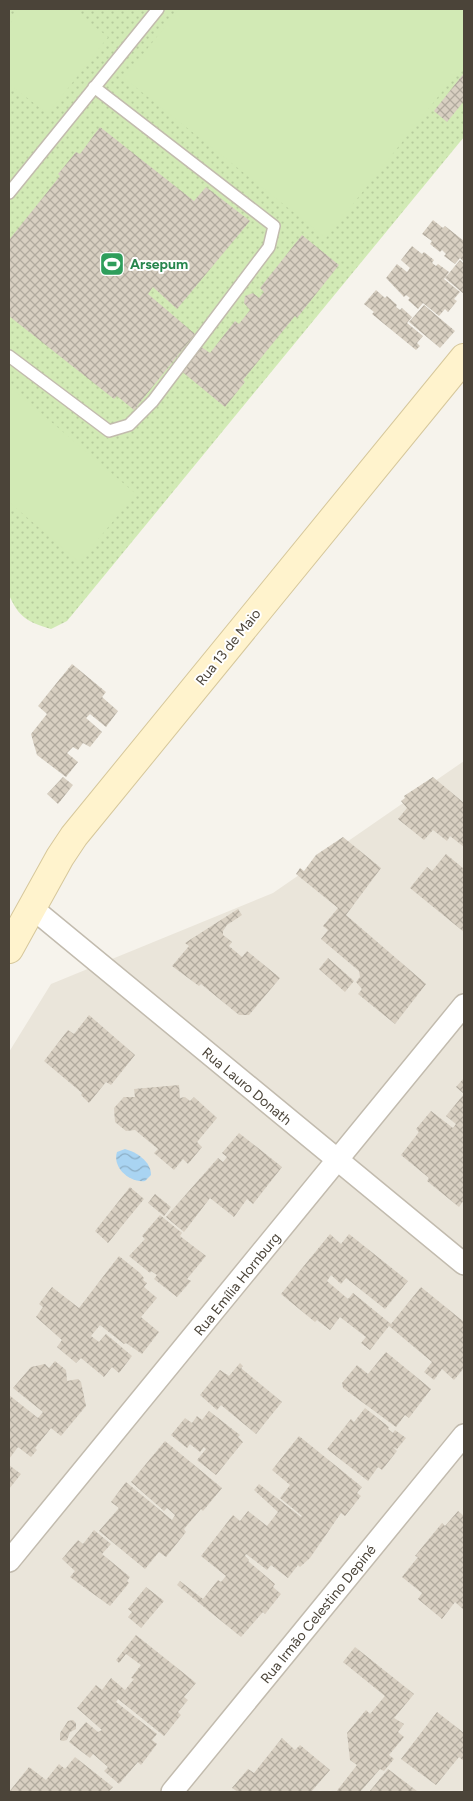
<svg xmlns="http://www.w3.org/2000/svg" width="473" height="1801" viewBox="0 0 473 1801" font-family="Figtree,sans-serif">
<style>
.residential{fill:#eae5da}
.park{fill:url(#park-dots)}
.pitch{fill:#d2eab5}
.water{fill:url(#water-waves)}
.building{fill:url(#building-cross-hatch)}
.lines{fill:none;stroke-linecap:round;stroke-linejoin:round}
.service-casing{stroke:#c2bbae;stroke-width:14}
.minor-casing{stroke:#c2bbae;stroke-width:24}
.secondary-casing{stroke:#d6c79b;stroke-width:30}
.service{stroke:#fff;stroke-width:11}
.minor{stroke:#fff;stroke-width:21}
.secondary{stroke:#fff3cd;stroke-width:28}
.labels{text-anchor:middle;stroke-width:4;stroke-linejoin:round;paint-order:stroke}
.leisure-label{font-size:14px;font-weight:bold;fill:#27864d;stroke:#fff;text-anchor:start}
.street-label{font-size:14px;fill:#4b4439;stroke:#fff}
</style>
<defs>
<pattern id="park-dots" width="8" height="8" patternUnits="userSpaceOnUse" patternTransform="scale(1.25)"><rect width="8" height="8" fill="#d2eab5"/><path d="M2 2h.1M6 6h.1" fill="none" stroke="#b6ca9c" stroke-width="1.8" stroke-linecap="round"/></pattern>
<pattern id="water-waves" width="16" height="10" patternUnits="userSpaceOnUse" patternTransform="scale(1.25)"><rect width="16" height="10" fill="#a9d4f2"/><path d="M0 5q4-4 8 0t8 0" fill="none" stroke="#8caec5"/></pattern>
<pattern id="building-cross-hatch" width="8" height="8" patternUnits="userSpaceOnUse" patternTransform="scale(1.25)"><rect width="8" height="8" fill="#d8cfc1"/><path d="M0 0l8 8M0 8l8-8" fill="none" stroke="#b1aa9e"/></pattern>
</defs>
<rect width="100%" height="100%" fill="#f6f3ec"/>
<!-- residential -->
<path class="residential" d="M 464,761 L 464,1792 L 9,1792 L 9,1052 L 51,984 L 273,893 Z"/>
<!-- park -->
<path class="park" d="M 9,9 L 464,9 L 464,137 L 67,621 L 51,629 C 28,622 19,618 9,595 Z"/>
<!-- pitch -->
<path class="pitch" d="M 21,9 L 72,9 L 108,37 L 48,114 L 9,84 L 9,25 Z
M 179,9 L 464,9 L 464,64 L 326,238 L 124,78 Z
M 9,386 L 136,494 L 79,562 L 9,502 Z"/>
<!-- water -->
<path class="water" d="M 125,1149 C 136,1152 151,1161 151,1175 L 145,1181 C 129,1183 112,1167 117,1152 Z"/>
<!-- building -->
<path class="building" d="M 464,73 L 464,101 L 447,122 L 434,111 Z
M 100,127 L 194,201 L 206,187 L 250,221 L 177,309 L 153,287 L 148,294 L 195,334 L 134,410 L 117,396 L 114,399 L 9,316 L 9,240 L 60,176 L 58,174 L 76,152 L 80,154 Z
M 433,220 L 443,228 L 445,226 L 464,241 L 464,262 L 460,258 L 455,264 L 444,256 L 446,254 L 442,250 L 440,252 L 430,244 L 432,241 L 422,234 Z
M 302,235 L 339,265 L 297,318 L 295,316 L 243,380 L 245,382 L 225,407 L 180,370 L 200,346 L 210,353 L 235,321 L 239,324 L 250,310 L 244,303 L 245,296 L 253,293 L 259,298 L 264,292 L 260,288 Z
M 412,246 L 422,254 L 424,252 L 434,260 L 432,263 L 436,266 L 438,264 L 449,272 L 444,279 L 460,292 L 454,299 L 457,301 L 448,312 L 445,309 L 439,316 L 423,303 L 418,309 L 408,300 L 410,298 L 406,295 L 404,297 L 386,278 L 397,264 L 407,272 L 410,268 L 401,260 Z
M 460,260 L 464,264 L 464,294 L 445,278 Z
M 376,290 L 385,298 L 387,296 L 397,305 L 396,307 L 400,310 L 402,308 L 412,317 L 407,323 L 423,336 L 417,343 L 420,346 L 416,350 L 372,314 L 374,312 L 364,304 Z
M 424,305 L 455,331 L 440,348 L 409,322 Z
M 72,664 L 106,692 L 102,697 L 118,711 L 106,727 L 90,714 L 86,718 L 102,732 L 90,747 L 83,743 L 78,750 L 73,747 L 67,753 L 78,762 L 66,777 L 37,755 L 31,734 L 47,714 L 38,706 Z
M 63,777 L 73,785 L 58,804 L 47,794 Z
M 433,777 L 464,803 L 464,847 L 450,836 L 447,841 L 433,830 L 424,840 L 398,819 L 407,808 L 401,801 L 405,798 L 404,796 Z
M 343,837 L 381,868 L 346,915 L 426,984 L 395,1024 L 358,994 L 362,989 L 356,982 L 360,977 L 359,971 L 321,939 L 328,930 L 323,926 L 338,908 L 296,874 L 300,868 L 304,871 L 316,855 Z
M 446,854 L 464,869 L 464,932 L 410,888 L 427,867 L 432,871 Z
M 238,909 L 242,915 L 227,925 L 223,931 L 223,935 L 232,942 L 229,946 L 242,957 L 247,951 L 280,978 L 249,1015 L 239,1015 L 201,984 L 199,986 L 172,966 L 189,946 L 185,943 Z
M 328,958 L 354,981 L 345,992 L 319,969 Z
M 89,1015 L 135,1055 L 111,1085 L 106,1082 L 89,1103 L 81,1095 L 82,1093 L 44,1061 L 68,1030 L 74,1034 Z
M 464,1078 L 464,1200 L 459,1207 L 427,1181 L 429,1178 L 401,1155 L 419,1132 L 416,1129 L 431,1111 L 453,1128 L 456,1124 L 446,1116 L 464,1094 L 456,1087 Z
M 179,1085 L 180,1098 L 185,1097 L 190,1101 L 194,1097 L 217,1118 L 197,1142 L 202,1147 L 188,1164 L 183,1159 L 174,1170 L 154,1153 L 158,1149 L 135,1130 L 126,1131 L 115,1122 L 114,1108 L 124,1097 L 135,1097 L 134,1089 Z
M 239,1133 L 282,1167 L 253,1204 L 247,1199 L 234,1217 L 210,1198 L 184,1232 L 166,1217 L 218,1158 L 223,1162 L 227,1157 L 222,1153 Z
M 130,1187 L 144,1199 L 108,1243 L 95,1231 Z
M 155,1194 L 171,1207 L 164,1216 L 148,1203 Z
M 160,1215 L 182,1233 L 180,1236 L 206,1256 L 187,1279 L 191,1281 L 177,1297 L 154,1279 L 157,1275 L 151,1271 L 150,1273 L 129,1256 L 145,1239 L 142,1236 Z
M 330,1234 L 341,1244 L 349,1234 L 408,1281 L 385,1309 L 346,1278 L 341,1284 L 331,1275 L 327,1281 L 348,1299 L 353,1293 L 391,1324 L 421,1287 L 464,1322 L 464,1368 L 454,1380 L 442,1369 L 434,1380 L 424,1372 L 432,1362 L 389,1326 L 370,1350 L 361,1343 L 366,1337 L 340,1317 L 330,1330 L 317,1320 L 315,1322 L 281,1294 Z
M 119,1256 L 140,1273 L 144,1278 L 143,1280 L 147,1283 L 144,1287 L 157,1298 L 141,1317 L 159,1332 L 142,1354 L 126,1343 L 124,1344 L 100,1325 L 91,1336 L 99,1342 L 106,1334 L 132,1356 L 119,1373 L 112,1367 L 104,1377 L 81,1358 L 76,1363 L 57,1347 L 62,1340 L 36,1317 L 43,1307 L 39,1304 L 52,1287 L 79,1308 Z
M 386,1352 L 431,1389 L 409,1418 L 405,1415 L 396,1427 L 343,1388 L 342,1383 L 357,1365 L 368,1374 Z
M 55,1361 L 66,1370 L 67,1381 L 78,1379 L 81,1382 L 86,1406 L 61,1436 L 51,1428 L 35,1448 L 37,1450 L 31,1457 L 18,1447 L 9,1459 L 9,1395 L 38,1418 L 43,1412 L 13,1388 L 31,1367 L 45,1364 L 49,1368 Z
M 240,1363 L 243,1366 L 241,1368 L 282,1402 L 256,1434 L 221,1405 L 217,1410 L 200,1395 L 220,1370 L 229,1376 Z
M 365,1408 L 389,1427 L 388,1429 L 393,1433 L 395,1430 L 406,1438 L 397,1449 L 393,1447 L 397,1451 L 382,1470 L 378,1467 L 368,1481 L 327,1449 L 351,1419 L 354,1422 Z
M 209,1411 L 240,1435 L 238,1437 L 243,1442 L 216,1475 L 197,1460 L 206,1449 L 204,1447 L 200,1452 L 190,1444 L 187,1448 L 171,1435 L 185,1418 L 192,1423 L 197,1416 L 202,1420 Z
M 299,1436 L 362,1487 L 357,1493 L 361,1496 L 345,1516 L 341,1513 L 310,1558 L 300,1567 L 298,1565 L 288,1578 L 271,1565 L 267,1570 L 246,1554 L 245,1556 L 249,1560 L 248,1561 L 275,1584 L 273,1587 L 281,1594 L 265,1614 L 263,1612 L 241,1637 L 177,1585 L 180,1581 L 203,1599 L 218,1580 L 221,1582 L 226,1576 L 201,1556 L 233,1515 L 240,1521 L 248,1511 L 267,1526 L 278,1512 L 254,1490 L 259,1484 L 301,1517 L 302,1516 L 280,1498 L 290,1485 L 272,1470 Z
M 165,1441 L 222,1488 L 203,1511 L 201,1509 L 184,1529 L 186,1532 L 166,1557 L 159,1552 L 145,1569 L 99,1531 L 119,1508 L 111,1502 L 126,1482 L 172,1520 L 175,1515 L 167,1508 L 164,1511 L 131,1482 Z
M 9,1465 L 21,1474 L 9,1489 Z
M 458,1511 L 464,1516 L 464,1610 L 455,1602 L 442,1619 L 418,1599 L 422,1593 L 402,1577 L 418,1557 L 415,1556 L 442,1523 L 445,1526 Z
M 94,1530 L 111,1544 L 102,1554 L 130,1577 L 127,1581 L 129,1583 L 110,1606 L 70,1577 L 75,1571 L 62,1559 L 78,1540 L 83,1544 Z
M 146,1587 L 164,1601 L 141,1628 L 128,1617 L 132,1612 L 128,1609 Z
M 136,1635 L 196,1683 L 184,1697 L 188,1700 L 178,1712 L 181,1715 L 164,1736 L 118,1699 L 116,1702 L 157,1734 L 152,1740 L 157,1744 L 141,1765 L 138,1762 L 119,1784 L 104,1771 L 108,1767 L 93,1754 L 90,1758 L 69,1742 L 86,1722 L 98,1732 L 102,1730 L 77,1708 L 96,1685 L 102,1690 L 111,1678 L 125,1690 L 134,1679 L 131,1678 L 141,1665 L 126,1654 L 119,1663 L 116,1660 Z
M 355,1647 L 414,1694 L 394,1718 L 404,1724 L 398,1732 L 404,1737 L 389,1755 L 394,1759 L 384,1771 L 380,1769 L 360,1792 L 336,1792 L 357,1765 L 350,1760 L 347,1733 L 366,1710 L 370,1714 L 385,1696 L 343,1662 Z
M 437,1712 L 464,1733 L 464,1761 L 459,1757 L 436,1785 L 401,1759 Z
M 73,1720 L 76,1723 L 76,1729 L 70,1732 L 67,1740 L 63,1741 L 60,1740 L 60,1733 L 68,1721 Z
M 282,1738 L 295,1750 L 300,1745 L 330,1770 L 311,1792 L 238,1792 L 232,1788 L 248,1769 L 254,1773 Z
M 75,1757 L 113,1787 L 108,1792 L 9,1792 L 29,1767 L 46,1780 L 59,1764 L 65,1769 Z
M 388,1769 L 417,1791 L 416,1792 L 369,1792 Z"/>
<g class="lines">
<defs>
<path id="service" d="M 9,193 L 158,9
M 9,356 L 109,431 L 129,425 L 153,401 L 269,247 L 274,226 L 94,87"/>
<path id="minor" d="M 31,907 L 464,1264
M 9,1561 L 464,1005
M 172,1792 L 464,1435"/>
<path id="secondary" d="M 9,949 L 60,857 L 74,836 L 464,358"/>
</defs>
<!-- service casing -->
<use href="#service" class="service-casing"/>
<!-- minor casing -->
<use href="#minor" class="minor-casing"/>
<!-- secondary casing -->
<use href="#secondary" class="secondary-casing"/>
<!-- service -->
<use href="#service" class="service"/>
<!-- minor -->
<use href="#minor" class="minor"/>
<!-- secondary -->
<use href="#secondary" class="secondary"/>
</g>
<!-- icons -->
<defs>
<symbol id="stadium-square" viewBox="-11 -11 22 22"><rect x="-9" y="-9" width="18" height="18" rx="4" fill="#2e9e5b" stroke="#fff"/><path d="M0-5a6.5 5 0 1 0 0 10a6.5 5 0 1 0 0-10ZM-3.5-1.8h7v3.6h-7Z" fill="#fff"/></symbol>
</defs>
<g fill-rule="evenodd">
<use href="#stadium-square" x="98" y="250" width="28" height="28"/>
</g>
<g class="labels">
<!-- leisure labels -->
<g class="leisure-label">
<text x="130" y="269">Arsepum</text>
</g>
<!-- street labels -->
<g class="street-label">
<text transform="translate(228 647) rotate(-51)" y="5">Rua 13 de Maio</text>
<text transform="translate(247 1086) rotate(40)" y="5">Rua Lauro Donath</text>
<text transform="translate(237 1284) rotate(-51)" y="5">Rua Emília Hornburg</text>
<text transform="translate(318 1614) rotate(-51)" y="5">Rua Irmão Celestino Depiné</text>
</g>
</g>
<!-- border -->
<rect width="473" height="1801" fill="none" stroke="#4b4439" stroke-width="20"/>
</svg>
